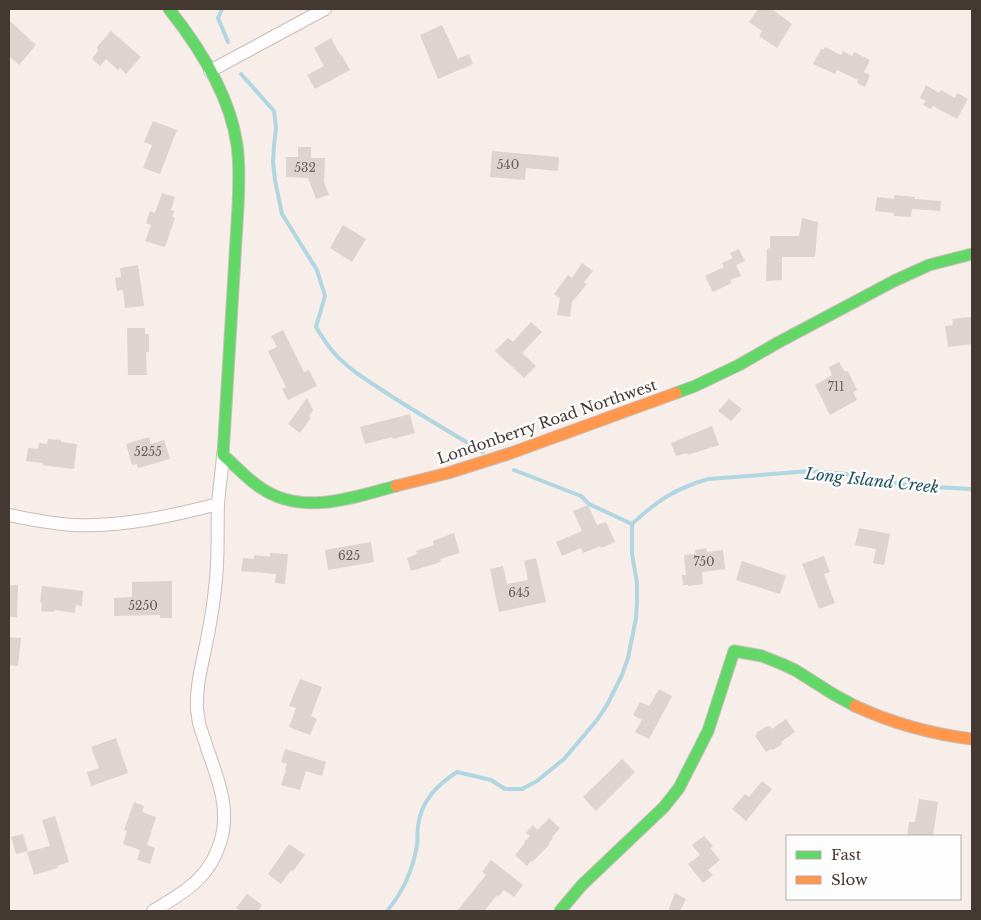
<svg xmlns="http://www.w3.org/2000/svg" width="981" height="920" viewBox="0 0 981 920" font-family="'Libre Baskerville',serif">
<style>
.lines{fill:none;stroke-linecap:round;stroke-linejoin:round}
.stream{stroke:#b0d7e1;stroke-width:4}
.building{fill:#ddd3cf}
.street-casing{stroke:#c7beba;stroke-width:14}
.fast-casing{stroke:#c7beba;stroke-width:13}
.slow-casing{stroke:#c7beba;stroke-width:13}
.street{stroke:#fefcfc;stroke-width:12}
.fast{stroke:#63d668;stroke-width:11}
.slow{stroke:#ff974d;stroke-width:11}
.labels{text-anchor:middle;stroke-width:4.5;stroke-linejoin:round;paint-order:stroke}
.number-label{font-size:12px;fill:#6a5f5a}
.street-label{font-size:15px;fill:#443833;stroke:#fdfdfd}
.water-label{font-size:16px;font-style:italic;fill:#1f525e;stroke:#fdfdfd}
</style>
<rect width="100%" height="100%" fill="#f7ede9"/>
<g class="lines">
<!-- stream -->
<path class="stream" d="M 222,9 L 218,18 L 228,42
M 241,74 L 274,111 L 276,128 L 274,145 L 273,162 L 275,180 L 282,214 L 317,270 L 325,296 L 316,327 C 322,337 328,347 336,355 C 350,370 368,381 385,392 C 417,413 450,432 483,452
M 514,470 L 581,496 L 589,504 L 632,524
M 387,911 C 403,892 413,869 417,845 C 418,839 417,832 418,826 C 421,801 437,785 457,772 L 491,780 L 505,789 L 522,789 L 537,781 L 564,759 L 597,720 L 607,705 L 622,675 L 628,658 L 636,618 L 637,601 L 637,583 L 632,554 L 632,524 C 657,501 674,489 708,479 L 811,471 L 846,474 L 880,481 L 914,486 L 972,489"/>
</g>
<!-- building -->
<path class="building" d="M 758,9 L 772,9 L 792,24 L 777,48 L 759,36 L 762,31 L 749,22 Z
M 9,20 L 36,45 L 19,65 L 9,56 Z
M 442,25 L 458,59 L 469,54 L 473,64 L 438,79 L 420,35 Z
M 111,31 L 141,57 L 126,74 L 120,68 L 118,70 L 106,59 L 100,66 L 92,59 L 98,51 L 97,47 Z
M 331,38 L 340,55 L 341,54 L 350,70 L 315,89 L 307,75 L 324,66 L 314,48 Z
M 825,47 L 841,55 L 843,51 L 852,56 L 854,52 L 870,60 L 864,72 L 870,75 L 865,87 L 857,83 L 858,80 L 837,70 L 835,74 L 813,64 L 821,49 L 823,50 Z
M 926,85 L 939,93 L 941,90 L 955,98 L 957,93 L 968,99 L 957,119 L 933,106 L 931,109 L 923,105 L 926,101 L 920,98 Z
M 153,121 L 177,130 L 160,174 L 143,168 L 152,145 L 144,142 Z
M 298,147 L 311,147 L 311,158 L 325,158 L 324,182 L 329,195 L 316,199 L 308,178 L 286,177 L 286,157 L 298,157 Z
M 492,151 L 559,157 L 558,171 L 526,168 L 525,180 L 490,177 Z
M 162,193 L 175,197 L 171,210 L 174,211 L 172,217 L 175,218 L 165,247 L 145,241 L 151,225 L 146,223 L 150,211 L 155,213 Z
M 894,195 L 915,197 L 915,199 L 941,201 L 940,211 L 912,209 L 911,217 L 894,216 L 894,213 L 875,211 L 877,197 L 894,199 Z
M 802,218 L 818,222 L 815,257 L 782,257 L 782,280 L 766,281 L 767,249 L 770,248 L 770,236 L 799,236 Z
M 343,225 L 366,239 L 352,262 L 330,248 Z
M 739,249 L 745,261 L 736,265 L 730,253 Z
M 733,258 L 741,276 L 730,280 L 732,283 L 713,292 L 705,276 L 724,267 L 722,263 Z
M 582,263 L 593,271 L 584,282 L 587,284 L 572,302 L 570,317 L 557,315 L 560,298 L 554,294 L 568,275 L 572,278 Z
M 138,265 L 144,306 L 125,308 L 123,290 L 117,291 L 115,278 L 121,277 L 120,268 Z
M 972,317 L 972,344 L 948,347 L 945,326 L 953,325 L 952,319 Z
M 531,322 L 542,332 L 522,353 L 536,366 L 524,378 L 495,351 L 508,338 L 513,342 Z
M 127,328 L 145,328 L 145,334 L 149,334 L 149,352 L 146,352 L 147,375 L 128,375 Z
M 283,330 L 304,372 L 309,370 L 317,386 L 288,400 L 282,389 L 286,387 L 268,351 L 277,347 L 271,336 Z
M 839,362 L 845,372 L 848,371 L 857,390 L 853,392 L 857,400 L 830,415 L 815,385 L 832,375 L 829,367 Z
M 307,398 L 313,410 L 309,416 L 311,418 L 300,433 L 288,424 Z
M 729,399 L 742,409 L 731,421 L 718,411 Z
M 410,414 L 415,433 L 393,439 L 392,437 L 365,444 L 360,427 Z
M 712,426 L 719,445 L 688,455 L 687,453 L 676,456 L 671,443 Z
M 149,437 L 151,444 L 164,440 L 170,459 L 138,468 L 137,464 L 132,465 L 126,444 Z
M 48,439 L 61,440 L 61,442 L 77,444 L 74,469 L 42,465 L 43,463 L 26,461 L 28,448 L 38,449 L 39,443 L 47,444 Z
M 588,505 L 597,525 L 606,522 L 615,542 L 601,548 L 600,546 L 583,553 L 581,548 L 562,556 L 556,542 L 582,531 L 573,511 Z
M 859,528 L 890,534 L 884,565 L 873,563 L 876,549 L 855,545 Z
M 454,533 L 460,553 L 440,559 L 441,562 L 411,571 L 407,558 L 417,554 L 416,551 L 434,545 L 433,541 Z
M 371,542 L 374,562 L 328,570 L 325,550 Z
M 706,548 L 707,552 L 723,550 L 725,569 L 702,572 L 703,584 L 688,586 L 688,585 L 683,585 L 682,575 L 686,575 L 684,555 L 696,554 L 695,550 Z
M 270,553 L 288,554 L 285,584 L 275,583 L 276,574 L 241,571 L 243,558 L 254,559 L 254,555 L 270,557 Z
M 824,556 L 830,572 L 824,574 L 835,603 L 819,609 L 802,564 Z
M 536,558 L 546,602 L 499,612 L 490,569 L 503,566 L 507,584 L 528,580 L 524,561 Z
M 742,561 L 786,576 L 780,594 L 736,580 Z
M 172,581 L 172,618 L 160,618 L 160,615 L 114,616 L 114,598 L 132,597 L 132,582 Z
M 9,585 L 18,585 L 17,617 L 9,617 Z
M 42,586 L 83,591 L 82,606 L 76,605 L 75,613 L 54,610 L 54,612 L 41,611 L 42,603 L 40,602 Z
M 9,637 L 21,638 L 18,666 L 9,665 Z
M 300,679 L 322,687 L 311,716 L 317,719 L 310,735 L 289,727 L 296,708 L 289,706 Z
M 659,689 L 672,696 L 649,739 L 635,732 L 642,720 L 633,715 L 640,702 L 649,706 Z
M 786,719 L 795,732 L 781,742 L 782,744 L 773,750 L 771,749 L 766,752 L 755,736 L 757,735 L 756,733 L 767,726 L 768,727 L 770,726 L 772,729 Z
M 116,738 L 128,773 L 91,786 L 87,772 L 99,768 L 91,747 Z
M 285,749 L 326,762 L 322,776 L 306,771 L 300,790 L 281,785 L 286,770 L 285,769 L 287,764 L 281,762 Z
M 622,759 L 635,772 L 596,811 L 583,797 Z
M 762,781 L 772,789 L 746,821 L 732,809 L 745,794 L 749,797 Z
M 919,799 L 938,802 L 933,836 L 907,836 L 909,822 L 915,822 Z
M 134,802 L 144,806 L 142,812 L 156,817 L 147,845 L 155,848 L 150,864 L 137,860 L 140,850 L 123,844 L 127,831 L 124,830 Z
M 55,816 L 69,862 L 57,866 L 58,868 L 34,875 L 27,852 L 50,846 L 42,820 Z
M 549,818 L 560,828 L 552,837 L 553,838 L 549,843 L 550,844 L 532,862 L 531,861 L 527,866 L 515,855 L 525,843 L 524,842 L 530,836 L 526,833 L 533,825 L 537,830 Z
M 23,834 L 28,851 L 16,854 L 11,837 Z
M 704,836 L 713,846 L 710,848 L 720,860 L 708,870 L 713,875 L 703,883 L 688,864 L 700,855 L 692,845 Z
M 289,844 L 305,855 L 293,871 L 291,870 L 281,884 L 268,874 Z
M 491,860 L 523,885 L 514,897 L 504,890 L 498,897 L 497,895 L 484,911 L 457,911 L 486,875 L 482,872 Z
M 675,893 L 686,899 L 680,911 L 668,911 Z
M 247,894 L 262,905 L 258,911 L 241,911 L 236,908 Z"/>
<g class="lines">
<defs>
<path id="street" d="M 210,71 L 325,9
M 9,515 C 30,519 52,524 74,525 C 122,527 172,516 218,504
M 153,911 C 183,893 209,879 220,843 C 231,810 218,779 207,748 C 205,740 201,731 199,723 C 198,715 196,707 197,700 C 197,686 200,672 203,659 C 208,635 213,612 215,588 C 219,560 217,532 218,505 C 219,488 222,472 223,455"/>
<path id="fast" d="M 169,9 C 200,48 230,95 237,145 C 240,166 239,187 238,207 L 223,455 C 235,465 248,480 261,488 C 302,516 352,498 396,486
M 676,393 L 695,386 L 739,365 L 779,342 L 894,281 L 929,265 L 972,254
M 560,911 L 582,885 L 664,807 L 679,788 L 708,731 L 734,651 L 762,656 L 782,664 L 795,670 L 833,694 L 855,706"/>
<path id="slow" d="M 396,486 L 448,473 L 511,453 L 676,393
M 855,706 C 892,723 931,734 972,739"/>
</defs>
<!-- street casing -->
<use href="#street" class="street-casing"/>
<!-- fast casing -->
<use href="#fast" class="fast-casing"/>
<!-- slow casing -->
<use href="#slow" class="slow-casing"/>
<!-- street -->
<use href="#street" class="street"/>
<!-- fast -->
<use href="#fast" class="fast"/>
<!-- slow -->
<use href="#slow" class="slow"/>
</g>
<g class="labels">
<!-- number labels -->
<g class="number-label">
<text x="508" y="169">540</text>
<text x="305" y="172">532</text>
<text x="836" y="391">711</text>
<text x="148" y="456">5255</text>
<text x="349" y="560">625</text>
<text x="704" y="566">750</text>
<text x="519" y="597">645</text>
<text x="143" y="610">5250</text>
</g>
<!-- street labels -->
<g class="street-label">
<text transform="translate(547 422) rotate(-19)" y="5">Londonberry Road Northwest</text>
</g>
<!-- water labels -->
<g class="water-label">
<text transform="translate(872 480) rotate(6)" y="6">Long Island Creek</text>
</g>
</g>
<!-- border -->
<rect width="981" height="920" fill="none" stroke="#443833" stroke-width="20"/>
<!-- legend -->
<rect x="786" y="835" width="175" height="65" fill="#fdfdfd" stroke="#b3aeac"/>
<rect x="796" y="851" width="25" height="8" fill="#63d668" stroke="#b3aeac"/>
<text x="831" y="860" font-size="15" fill="#443833">Fast</text>
<rect x="796" y="876" width="25" height="8" fill="#ff974d" stroke="#b3aeac"/>
<text x="831" y="885" font-size="15" fill="#443833">Slow</text>
</svg>
